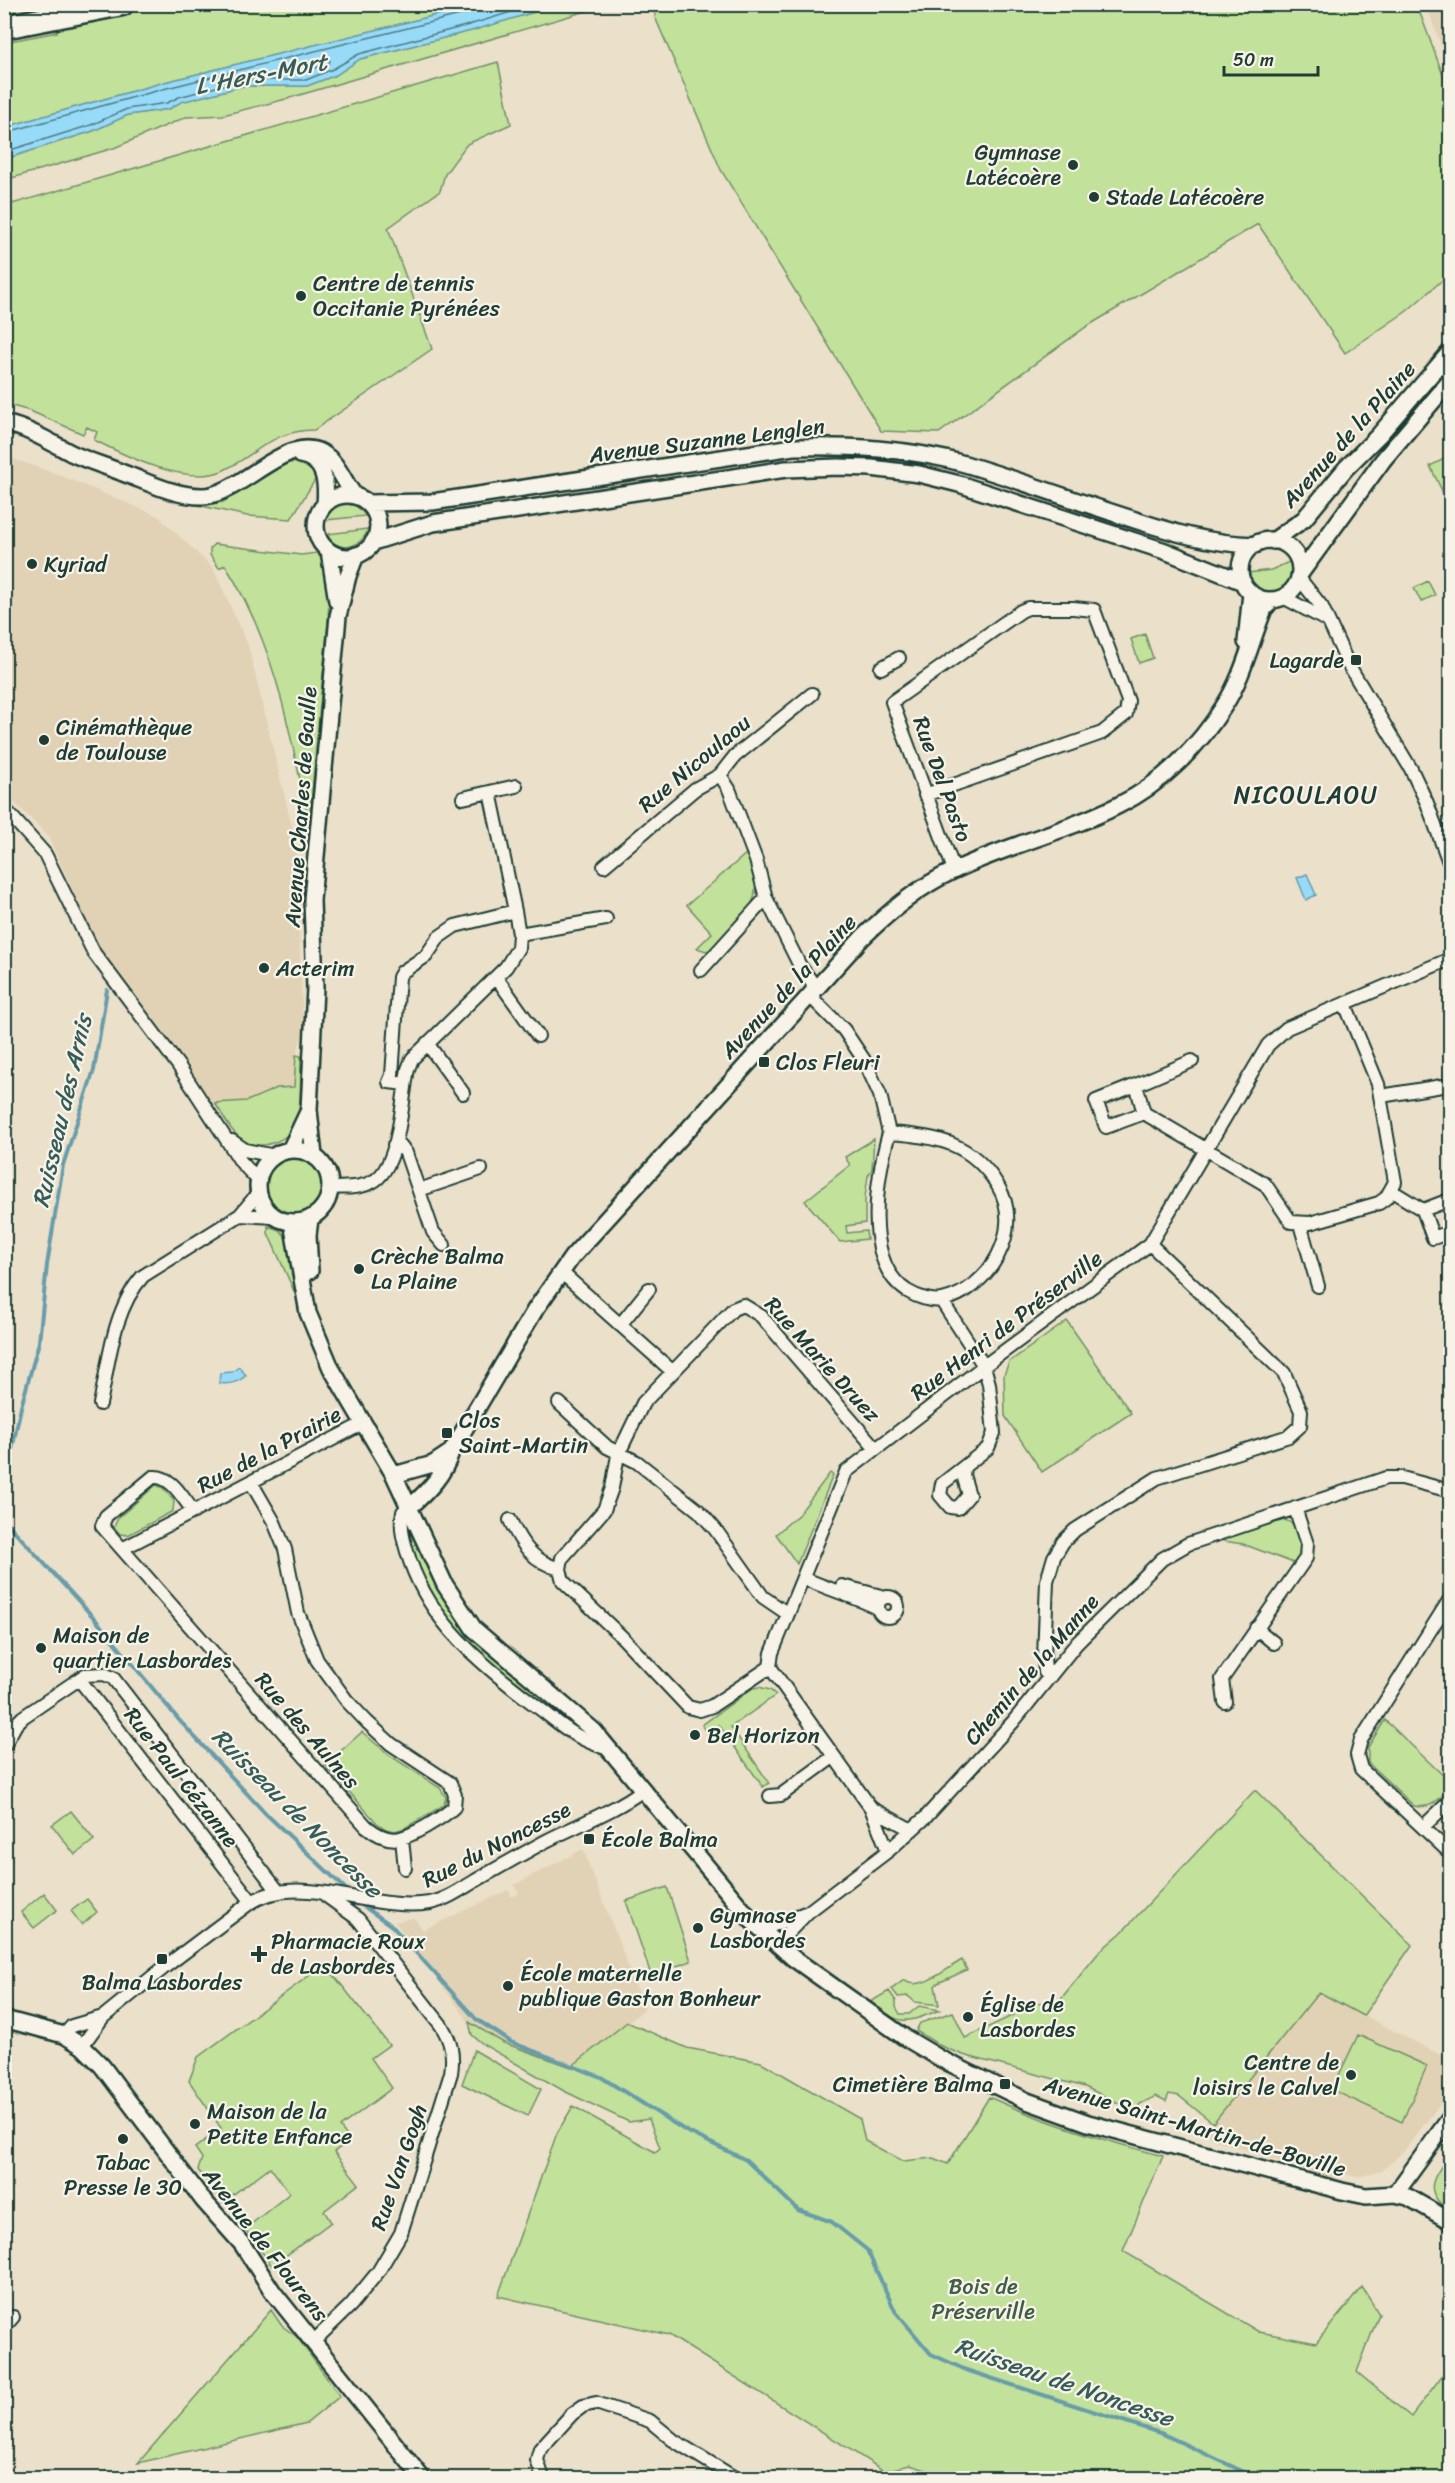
<svg xmlns="http://www.w3.org/2000/svg" width="1455" height="2483" viewBox="0 0 1455 2483" font-family="Sriracha,sans-serif">
<style>
.built{fill:#e2d2b5}
.green{fill:#c2e19a;stroke:#708f67;stroke-width:1.5}
.water{fill:#97dbf9;stroke:#679caa;stroke-width:1.5}
.lines{fill:none;stroke-linecap:round;stroke-linejoin:round}
.shore{stroke:#4f7c83;stroke-width:1.5}
.stream{stroke:#679caa;stroke-width:4}
.minor-casing{stroke:#1f3d34;stroke-width:16}
.tertiary-casing{stroke:#1f3d34;stroke-width:20}
.motorway-casing{stroke:#1f3d34;stroke-width:27}
.minor{stroke:#f7f3e8;stroke-width:12}
.tertiary{stroke:#f7f3e8;stroke-width:15}
.motorway{stroke:#f7f3e8;stroke-width:22}
.poi-dot{fill:#1f3d34;stroke:#f7f3e8;stroke-width:2}
.labels{text-anchor:middle;stroke-width:4.5;stroke-linejoin:round;paint-order:stroke}
.poi-label{font-size:22px;fill:#1f3d34;stroke:#f7f3e8;text-anchor:start}
.street-label{font-size:22px;fill:#1f3d34;stroke:#f7f3e8}
.park-label{font-size:22px;fill:#405e48;stroke:#f7f3e8}
.water-label{font-size:24px;font-style:italic;fill:#375d5b;stroke:#f7f3e8}
.neighbourhood-label{font-size:24px;letter-spacing:1.5px;fill:#1f3d34;stroke:#f7f3e8}
</style>
<rect width="100%" height="100%" fill="#ebe0ca"/>
<filter id="ink" filterUnits="userSpaceOnUse"><feTurbulence type="fractalNoise" baseFrequency=".0167" numOctaves="2"/><feDisplacementMap in="SourceGraphic" scale="12" xChannelSelector="R" yChannelSelector="G"/><feConvolveMatrix kernelMatrix="1 2 1 2 8 2 1 2 1" color-interpolation-filters="sRGB"/></filter>
<g filter="url(#ink)">
<!-- built -->
<path class="built" d="M 1426,5 L 1450,5 L 1450,69 Z
M 4,456 L 55,473 L 158,516 L 213,568 L 248,645 L 296,843 L 303,1033 L 296,1055 L 294,1087 L 277,1088 L 247,1101 L 210,1104 L 112,978 L 48,836 L 9,797 L 5,796 Z
M 583,1849 L 645,2009 L 571,2067 L 504,2043 L 469,2022 L 395,1922 L 414,1918 L 423,1930 L 508,1890 L 512,1897 L 519,1893 L 514,1885 Z
M 1319,1992 L 1450,2060 L 1450,2091 L 1404,2151 L 1382,2171 L 1357,2177 L 1339,2173 L 1336,2180 L 1213,2139 L 1206,2132 Z"/>
<!-- green -->
<path class="green" d="M 5,5 L 78,5 L 5,16 Z
M 162,5 L 477,5 L 165,82 L 5,127 L 5,42 L 57,32 L 58,28 Z
M 558,5 L 607,5 L 286,99 L 223,115 L 186,117 L 114,148 L 5,180 L 5,159 L 93,131 L 128,115 L 169,109 L 180,102 L 243,86 L 307,86 L 336,75 L 360,59 L 471,31 Z
M 655,5 L 1417,5 L 1450,94 L 1450,280 L 1447,276 L 1407,311 L 1345,353 L 1258,224 L 1086,327 L 939,433 L 881,431 L 721,170 L 655,17 Z
M 498,62 L 511,124 L 467,144 L 445,174 L 440,191 L 388,228 L 432,349 L 314,430 C 269,431 258,455 222,471 C 186,486 126,456 94,440 L 97,432 L 87,427 L 83,434 L 30,411 L 5,404 L 5,206 Z
M 1450,456 L 1450,507 L 1430,466 Z
M 295,462 L 305,464 L 318,475 L 291,519 L 247,516 L 188,503 L 210,504 L 223,502 L 285,464 Z
M 343,503 L 356,505 L 366,516 L 325,520 L 331,509 Z
M 368,529 C 362,549 336,554 327,534 Z
M 214,544 L 301,555 L 317,553 C 332,570 329,599 328,621 L 309,824 C 291,735 275,643 225,565 L 219,568 L 210,555 L 210,549 Z
M 1291,561 C 1304,593 1254,607 1248,573 L 1271,570 Z
M 1428,581 L 1435,595 L 1421,602 L 1414,588 Z
M 1145,634 L 1153,658 L 1139,663 L 1131,639 Z
M 747,853 L 756,884 L 754,898 L 751,905 L 712,949 L 706,951 L 697,948 L 712,933 L 687,905 Z
M 296,1055 L 301,1056 C 300,1076 302,1101 297,1121 C 290,1141 261,1152 243,1140 C 231,1133 223,1115 215,1103 L 247,1101 L 277,1088 L 294,1087 Z
M 874,1139 L 872,1169 L 868,1176 L 865,1197 L 865,1223 L 846,1226 L 847,1233 L 866,1231 L 867,1239 L 840,1242 L 805,1201 L 850,1165 L 845,1157 Z
M265 1186a29 29 0 1 1 58 0a29 29 0 1 1-58 0Z
M 268,1226 L 279,1230 L 288,1238 L 302,1309 L 268,1233 Z
M 1067,1321 L 1131,1413 L 1042,1472 L 1005,1416 L 1004,1375 L 1009,1362 Z
M 830,1473 L 833,1475 L 797,1564 L 776,1534 L 799,1514 Z
M 156,1485 L 163,1488 L 174,1501 L 173,1511 L 128,1535 L 120,1534 L 114,1527 L 118,1518 Z
M 1284,1520 C 1299,1523 1299,1538 1303,1551 L 1296,1564 L 1243,1544 L 1223,1541 L 1225,1538 Z
M 408,1526 L 412,1527 C 431,1574 451,1616 488,1652 C 520,1682 558,1703 588,1735 L 582,1737 C 557,1708 523,1689 493,1666 C 448,1631 420,1581 404,1529 Z
M 759,1687 L 770,1690 L 776,1695 L 731,1727 L 769,1783 L 763,1787 L 719,1725 L 708,1733 L 702,1725 L 753,1688 Z
M 1385,1720 L 1450,1782 L 1450,1788 C 1439,1799 1431,1810 1414,1806 L 1368,1763 L 1368,1747 Z
M 362,1732 L 389,1755 L 440,1788 L 446,1797 L 444,1805 L 405,1828 L 395,1831 L 386,1829 L 377,1823 L 325,1765 Z
M 1255,1790 L 1412,1945 L 1363,2016 L 1319,1992 L 1213,2123 L 1179,2096 L 1169,2094 L 1166,2101 L 1156,2096 L 1140,2104 L 1135,2111 L 1085,2087 L 963,2055 L 941,2046 L 916,2031 L 920,2023 L 953,2012 L 965,2038 L 1014,2015 L 1014,2009 L 1023,2002 L 1024,2004 L 1059,2001 L 1100,1951 L 1121,1933 Z
M 71,1811 L 94,1840 L 75,1855 L 52,1825 Z
M 667,1887 L 691,1961 L 651,1975 L 626,1901 Z
M 44,1893 L 57,1910 L 34,1928 L 21,1912 Z
M 87,1899 L 97,1912 L 82,1925 L 71,1911 Z
M 962,1960 L 967,1970 L 938,1983 L 935,1986 L 939,2005 L 915,2002 L 908,1996 L 898,1997 L 892,1989 L 904,1980 C 919,1993 948,1968 962,1960 Z
M 325,1964 L 389,2045 L 371,2058 L 392,2088 L 340,2127 L 350,2140 L 334,2152 L 359,2184 L 324,2211 L 331,2222 L 272,2266 L 245,2229 L 290,2193 L 270,2167 L 223,2202 L 198,2170 L 202,2158 L 195,2148 L 221,2128 L 189,2081 L 198,2057 Z
M 889,1991 L 896,2001 L 896,2007 L 900,2014 L 909,2014 L 919,2006 L 940,2010 C 904,2024 902,2026 870,2002 Z
M 469,2022 L 504,2043 L 571,2067 L 627,2022 L 687,2048 L 761,2062 L 860,2119 L 865,2141 L 903,2161 L 933,2158 L 948,2164 L 989,2097 C 1045,2123 1103,2140 1163,2156 L 1123,2251 L 1259,2332 L 1316,2343 L 1362,2287 L 1379,2314 L 1357,2372 L 1411,2417 L 1450,2365 L 1450,2478 L 952,2478 L 910,2465 L 884,2471 L 669,2335 L 498,2296 L 557,2133 L 573,2106 L 655,2152 L 660,2148 L 649,2119 L 629,2122 L 564,2091 L 484,2045 L 472,2035 Z
M 1358,2035 L 1427,2066 L 1402,2122 L 1332,2090 Z
M 474,2050 L 541,2089 L 528,2116 L 462,2084 Z
M 1450,2154 L 1450,2211 C 1420,2191 1434,2177 1450,2154 Z
M 271,2310 L 282,2326 L 297,2337 L 340,2396 L 307,2423 L 138,2463 Z"/>
<!-- water -->
<path class="water" d="M 477,5 L 558,5 L 471,31 L 360,59 L 336,75 L 307,86 L 243,86 L 181,102 L 169,109 L 128,115 L 93,131 L 5,159 L 5,127 L 165,82 Z
M 1307,874 L 1316,895 L 1306,900 L 1297,878 Z
M 239,1367 L 246,1375 C 240,1382 229,1385 219,1383 L 220,1373 L 232,1372 Z"/>
<g class="lines">
<!-- shore -->
<path class="shore" d="M 327,58 L 330,60 L 329,63 L 305,72 L 289,73 L 286,70 L 288,67 Z
M 4,133 L 167,88 L 468,13 L 472,10 L 473,4
M 4,152 L 91,125 L 127,109 L 167,103 L 179,97 L 242,80 L 306,80 L 333,69 L 359,54 L 469,25 L 537,4"/>
<!-- stream -->
<path class="stream" d="M 4,1487 L 21,1407 L 39,1342 L 47,1265 L 63,1165 L 94,1070 L 107,990
M 4,1524 L 8,1524 L 95,1619 L 179,1720 L 264,1812 L 350,1893
M 359,1903 L 392,1926 L 476,2019 L 511,2042 L 601,2077 L 686,2131 L 746,2160 L 798,2210 L 832,2222 L 867,2250 L 895,2311 L 931,2354 L 966,2370 L 1163,2434 L 1257,2478"/>
<defs>
<path id="minor" d="M 1299,578 L 1322,607 L 1348,664 L 1411,769 L 1427,803 L 1450,865
M 1283,597 L 1326,620
M 881,668 L 899,658
M 720,775 L 729,789 L 756,860 L 766,898 L 800,966 L 812,982 L 815,1001 L 844,1030 L 864,1060 L 880,1095 L 889,1133
M 925,795 L 1091,737 L 1102,733 L 1126,714 L 1128,701 L 1094,610 L 1073,608 L 1028,608 L 1021,611 L 892,702 L 954,870
M 463,798 L 516,786
M 4,808 L 45,854 L 94,953 L 178,1065 L 241,1162 L 259,1181
M 604,866 L 695,789 L 720,775 L 735,756 L 812,694
M 519,934 L 606,919
M 701,970 L 766,898
M 496,977 L 538,1036
M 427,1043 L 463,1093
M 405,1084 L 389,1082 L 392,1075 L 399,977 L 402,972 L 426,956 L 439,937 L 455,926 L 515,911
M 1136,1085 L 1144,1113 L 1106,1127 L 1096,1101 Z
M 1136,1085 L 1192,1061
M 1381,1096 L 1442,1086
M 1144,1113 L 1265,1184 L 1291,1222 L 1310,1223 L 1379,1203 L 1386,1198 L 1395,1182 L 1378,1084 L 1345,1004
M 889,1133 C 936,1136 972,1142 998,1186 C 1025,1230 989,1290 942,1300 C 931,1302 917,1297 907,1291 C 862,1262 877,1176 889,1133 Z
M 232,1141 L 245,1150 L 275,1156
M 394,1145 L 401,1146 L 406,1153 L 433,1232 L 444,1245
M 330,1188 C 344,1187 359,1189 372,1182 C 400,1169 402,1097 408,1069 L 412,1059 L 506,967 L 518,948 L 519,934 L 515,911 L 490,792
M 419,1190 L 481,1169
M 1392,1191 L 1423,1210 L 1433,1238 L 1450,1232
M 1423,1210 L 1449,1200 L 1450,1203
M 240,1215 L 276,1217
M 1300,1224 L 1318,1286
M 561,1272 L 672,1371
M 941,1300 L 984,1366 L 989,1384 L 994,1433 L 988,1448 L 942,1484 L 940,1495 L 950,1507 L 958,1508 L 969,1495 L 963,1475 L 964,1467
M 620,1325 L 649,1289
M 559,1403 L 607,1447 L 637,1462 L 699,1511 L 715,1529 L 763,1597 L 788,1614
M 100,1404 C 109,1362 113,1309 143,1276 L 240,1215 L 259,1192
M 410,1507 L 403,1512 C 399,1529 405,1545 410,1561 C 432,1624 480,1663 531,1702 C 561,1724 572,1738 609,1749
M 194,1512 C 183,1499 172,1475 153,1477 L 106,1516 L 102,1526 L 122,1549 L 339,1436 L 364,1423
M 510,1520 C 521,1544 533,1562 560,1569
M 122,1549 L 366,1826 C 390,1846 402,1840 427,1826 C 437,1820 446,1815 454,1807 L 455,1795 L 450,1783 L 391,1744 L 367,1722 L 347,1701 L 317,1660 L 298,1613 L 285,1549 L 274,1522 L 251,1482
M 803,1578 C 828,1589 853,1596 878,1608
M 842,1586 L 885,1597
M878 1607a10 10 0 1 1 20 0a10 10 0 1 1-20 0Z
M 1450,1599 L 1361,1740 L 1357,1755 L 1361,1769 L 1450,1853
M 1256,1628 L 1274,1643
M 770,1667 L 712,1706 L 700,1710 L 688,1707 L 622,1637 L 563,1581 L 560,1569 L 562,1558 L 604,1510 L 612,1488 L 618,1455 L 643,1403 L 733,1309 L 743,1305 L 761,1316 L 876,1449
M 1050,1677 L 1045,1672 L 1044,1657 L 1047,1581 L 1054,1557 L 1063,1542 L 1075,1530 L 1157,1478 L 1289,1436 L 1300,1426 L 1301,1411 L 1284,1373 L 1150,1244
M 79,1679 L 252,1902
M 1225,1702 L 1222,1679 L 1306,1558 L 1307,1544 L 1295,1508
M 4,1746 L 16,1724 L 23,1717 L 85,1675 L 104,1674 L 113,1678 L 278,1891
M 770,1796 L 781,1795 L 833,1757
M 871,1808 L 912,1830
M 1423,1827 L 1450,1801
M 402,1839 L 405,1868
M 888,1851 L 871,1808 L 770,1667 L 772,1653 L 846,1472 L 984,1366 L 1150,1244 L 1268,1045 L 1287,1028 L 1450,959
M 761,1930 L 805,1913
M 777,1944 L 808,1912 L 888,1851 L 925,1818 L 1013,1722 L 1077,1643 L 1162,1559 L 1188,1544 L 1386,1478 L 1402,1478 L 1450,1491
M 64,2035 L 72,2026 L 103,2017
M 82,2046 L 103,2017 L 166,1966 L 247,1905 C 298,1869 372,1913 430,1903 C 446,1900 460,1890 475,1881 C 498,1868 522,1854 546,1841 C 579,1824 613,1812 643,1790
M 4,2327 L 13,2317
M 313,2342 L 351,2305 L 378,2272 L 401,2233 L 451,2073 C 454,2054 451,2041 441,2025 L 358,1919 L 325,1895
M 543,2478 L 537,2460 L 540,2449 L 572,2414 L 583,2406 L 596,2403 L 650,2421 L 673,2440 L 735,2478"/>
<path id="tertiary" d="M 4,423 C 28,428 50,442 71,453 C 88,461 106,466 123,473 C 148,482 174,496 202,496 C 243,496 292,424 329,458 C 340,468 345,484 355,496
M 300,455 C 325,459 327,482 325,504
M316 526a31 31 0 1 1 62 0a31 31 0 1 1-62 0Z
M 369,503 L 432,502 L 793,447 C 851,446 909,448 965,464 C 1019,480 1072,500 1126,517 C 1168,531 1210,544 1255,545
M1240 570a30 30 0 1 1 60 0a30 30 0 1 1-60 0Z
M 1273,541 L 1304,519 L 1346,468 L 1379,435 L 1450,352
M 373,542 L 433,523 L 786,469 L 838,467 L 871,468 L 919,474 L 959,484 L 1165,551 L 1243,582
M 329,551 L 337,601
M 1300,574 L 1383,460 L 1450,381
M 1246,642 L 1251,593
M 290,1150 L 309,1110
M258 1186a36 36 0 1 1 72 0a36 36 0 1 1-72 0Z
M 314,1156 L 309,1110 L 315,988 L 312,900 L 338,616 L 348,576 L 356,555
M 292,1222 L 308,1313 L 331,1368 L 394,1475 L 445,1585 L 474,1629 L 594,1731 L 752,1921 L 793,1958 L 904,2037 L 941,2059 L 1027,2101 L 1088,2123 L 1342,2191 L 1366,2196 L 1395,2194 L 1408,2197 L 1450,2221
M 310,1271 L 308,1235 L 310,1219
M 394,1475 L 433,1464 L 451,1452
M 410,1507 C 428,1491 444,1475 451,1452 L 535,1310 L 572,1257 L 862,938 C 889,912 918,887 953,871 C 1007,845 1066,832 1119,805 C 1162,784 1199,746 1224,706 C 1243,677 1251,641 1264,609 L 1272,600
M 4,2019 L 64,2035 L 82,2046 L 102,2066 L 203,2200 L 242,2244 L 273,2292 L 422,2478
M 1395,2194 L 1450,2118"/>
<path id="motorway" d="M 4,27 L 122,4"/>
</defs>
<!-- minor casing -->
<use href="#minor" class="minor-casing"/>
<!-- tertiary casing -->
<use href="#tertiary" class="tertiary-casing"/>
<!-- motorway casing -->
<use href="#motorway" class="motorway-casing"/>
<!-- minor -->
<use href="#minor" class="minor"/>
<!-- tertiary -->
<use href="#tertiary" class="tertiary"/>
<!-- motorway -->
<use href="#motorway" class="motorway"/>
</g>
</g>
<!-- markers -->
<g class="poi-dot">
<circle cx="1073" cy="165" r="6"/>
<circle cx="1094" cy="197" r="6"/>
<circle cx="301" cy="296" r="6"/>
<circle cx="32" cy="564" r="6"/>
<rect x="1350" y="654" width="12" height="12" rx="3"/>
<circle cx="44" cy="740" r="6"/>
<circle cx="264" cy="968" r="6"/>
<rect x="758" y="1056" width="12" height="12" rx="3"/>
<circle cx="359" cy="1269" r="6"/>
<rect x="441" y="1427" width="12" height="12" rx="3"/>
<circle cx="41" cy="1648" r="6"/>
<circle cx="695" cy="1735" r="6"/>
<rect x="583" y="1833" width="12" height="12" rx="3"/>
<circle cx="698" cy="1928" r="6"/>
<path d="M256 1945h6v6h6v6h-6v6h-6v-6h-6v-6h6z"/>
<rect x="156" y="1953" width="12" height="12" rx="3"/>
<circle cx="508" cy="1986" r="6"/>
<circle cx="968" cy="2017" r="6"/>
<circle cx="1351" cy="2075" r="6"/>
<rect x="999" y="2078" width="12" height="12" rx="3"/>
<circle cx="195" cy="2124" r="6"/>
<circle cx="123" cy="2139" r="6"/>
</g>
<g class="labels">
<!-- poi labels -->
<g class="poi-label">
<text x="1061" y="160" text-anchor="end">Gymnase<tspan x="1061" dy="25">Latécoère</tspan></text>
<text x="1106" y="205">Stade Latécoère</text>
<text x="313" y="291">Centre de tennis<tspan x="313" dy="25">Occitanie Pyrénées</tspan></text>
<text x="44" y="572">Kyriad</text>
<text x="1344" y="668" text-anchor="end">Lagarde</text>
<text x="56" y="735">Cinémathèque<tspan x="56" dy="25">de Toulouse</tspan></text>
<text x="276" y="976">Acterim</text>
<text x="776" y="1070">Clos Fleuri</text>
<text x="371" y="1264">Crèche Balma<tspan x="371" dy="25">La Plaine</tspan></text>
<text x="459" y="1428">Clos<tspan x="459" dy="25">Saint-Martin</tspan></text>
<text x="53" y="1643">Maison de<tspan x="53" dy="25">quartier Lasbordes</tspan></text>
<text x="707" y="1743">Bel Horizon</text>
<text x="601" y="1847">École Balma</text>
<text x="710" y="1923">Gymnase<tspan x="710" dy="25">Lasbordes</tspan></text>
<text x="271" y="1949">Pharmacie Roux<tspan x="271" dy="25">de Lasbordes</tspan></text>
<text x="520" y="1981">École maternelle<tspan x="520" dy="25">publique Gaston Bonheur</tspan></text>
<text x="162" y="1990" text-anchor="middle">Balma Lasbordes</text>
<text x="980" y="2012">Église de<tspan x="980" dy="25">Lasbordes</tspan></text>
<text x="1339" y="2070" text-anchor="end">Centre de<tspan x="1339" dy="25">loisirs le Calvel</tspan></text>
<text x="993" y="2092" text-anchor="end">Cimetière Balma</text>
<text x="207" y="2119">Maison de la<tspan x="207" dy="25">Petite Enfance</tspan></text>
<text x="123" y="2170" text-anchor="middle">Tabac<tspan x="123" dy="25">Presse le 30</tspan></text>
</g>
<!-- street labels -->
<g class="street-label">
<text transform="translate(1348 434) rotate(-48)" y="8">Avenue de la Plaine</text>
<text transform="translate(707 440) rotate(-7)" y="8">Avenue Suzanne Lenglen</text>
<text transform="translate(694 763) rotate(-40)" y="8">Rue Nicoulaou</text>
<text transform="translate(943 779) rotate(70)" y="8">Rue Del Pasto</text>
<text transform="translate(300 807) rotate(-86)" y="8">Avenue Charles de Gaulle</text>
<text transform="translate(788 986) rotate(-47)" y="8">Avenue de la Plaine</text>
<text transform="translate(1006 1325) rotate(-37)" y="8">Rue Henri de Préserville</text>
<text transform="translate(823 1359) rotate(48)" y="8">Rue Marie Druez</text>
<text transform="translate(269 1449) rotate(-28)" y="8">Rue de la Prairie</text>
<text transform="translate(1031 1669) rotate(-49)" y="8">Chemin de la Manne</text>
<text transform="translate(308 1730) rotate(49)" y="8">Rue des Aulnes</text>
<text transform="translate(182 1777) rotate(52)" y="8">Rue Paul Cézanne</text>
<text transform="translate(496 1844) rotate(-27)" y="8">Rue du Noncesse</text>
<text transform="translate(1195 2126) rotate(16)" y="8">Avenue Saint-Martin-de-Boville</text>
<text transform="translate(398 2167) rotate(-71)" y="8">Rue Van Gogh</text>
<text transform="translate(266 2244) rotate(52)" y="8">Avenue de Flourens</text>
</g>
<!-- park labels -->
<g class="park-label">
<text x="983" y="2294">Bois de<tspan x="983" dy="25">Préserville</tspan></text>
</g>
<!-- water labels -->
<g class="water-label">
<text transform="translate(261 74) rotate(-11)" y="8">L'Hers-Mort</text>
<text transform="translate(62 1111) rotate(-77)" y="8">Ruisseau des Arnis</text>
<text transform="translate(297 1813) rotate(45)" y="8">Ruisseau de Noncesse</text>
<text transform="translate(1064 2382) rotate(19)" y="8">Ruisseau de Noncesse</text>
</g>
<!-- neighbourhood labels -->
<g class="neighbourhood-label">
<text x="1306" y="803">NICOULAOU</text>
</g>
</g>
<!-- margin -->
<rect width="1455" height="2483" fill="none" stroke="#f7f3e8" stroke-width="24"/>
<rect x="12" y="12" width="1431" height="2459" fill="none" stroke="#1f3d34" stroke-width="2" filter="url(#ink)"/>
<!-- scale -->
<path d="M1224 66v9h94v-9" fill="none" stroke="#1f3d34" stroke-width="3"/>
<text x="1233" y="66" font-size="18" fill="#1f3d34" stroke="#f7f3e8" stroke-width="4.5" paint-order="stroke">50 m</text>
</svg>
